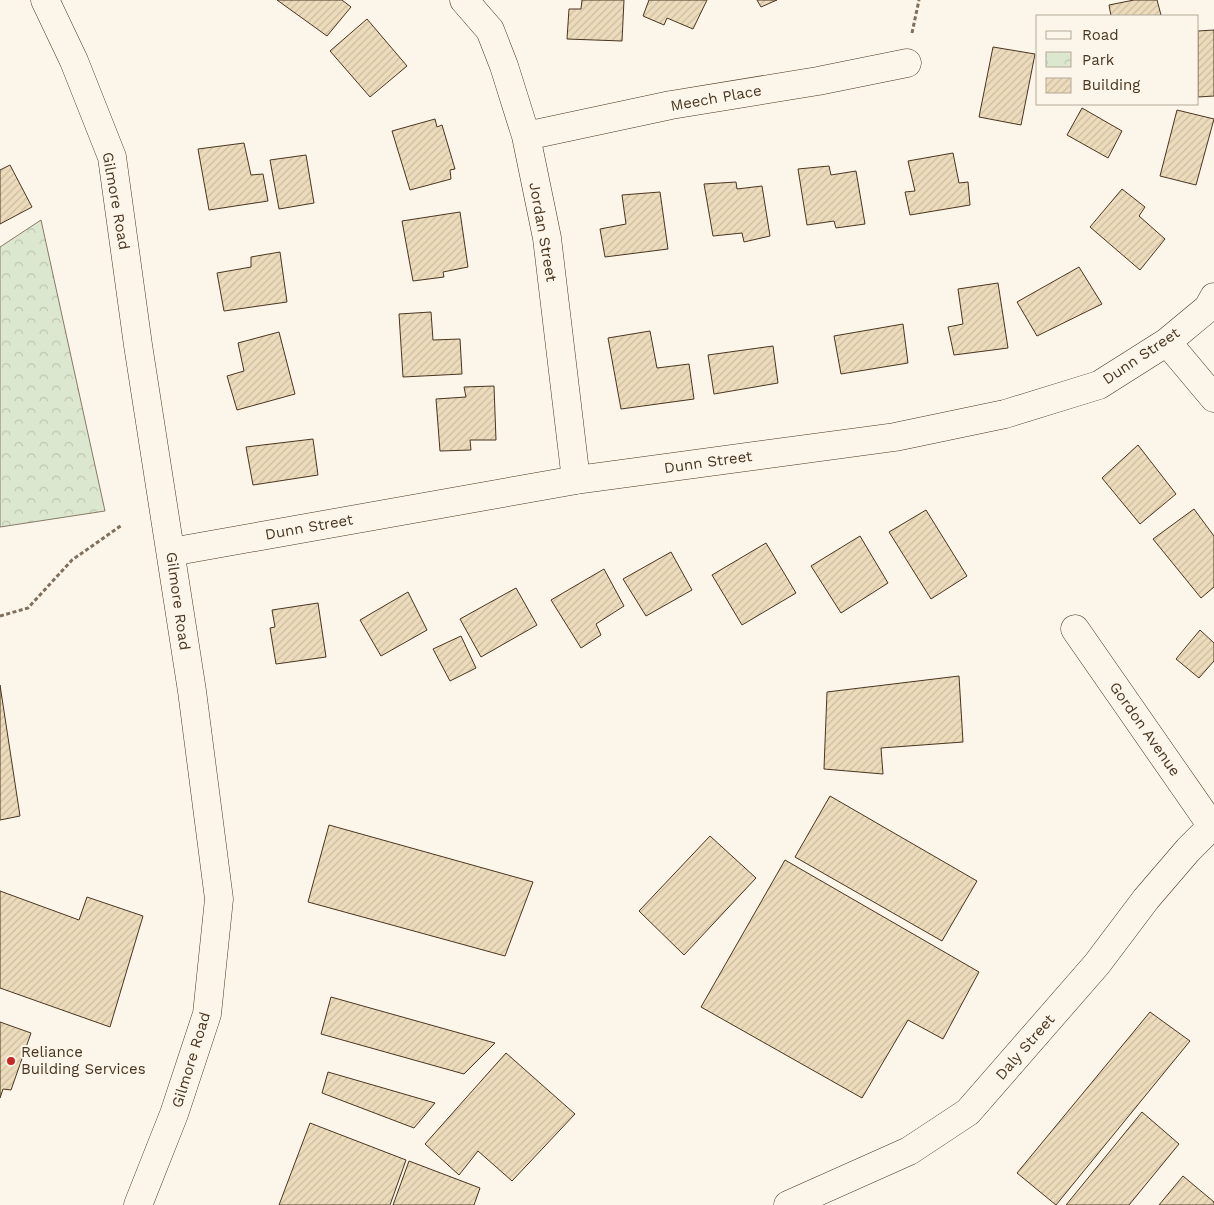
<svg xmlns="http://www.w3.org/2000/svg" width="1214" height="1205" viewBox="0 0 1214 1205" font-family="'Work Sans',sans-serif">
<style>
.park{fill:url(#park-crowns);stroke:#887966}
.building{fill:url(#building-hatch);stroke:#4a3520}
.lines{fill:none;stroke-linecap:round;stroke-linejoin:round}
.minor-casing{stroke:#4a3520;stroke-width:29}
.tertiary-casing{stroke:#4a3520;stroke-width:29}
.path{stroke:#7f6f5c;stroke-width:3;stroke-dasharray:4 2.5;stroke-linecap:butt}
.minor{stroke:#fbf6e9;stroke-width:28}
.tertiary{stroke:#fbf6e9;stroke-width:28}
.poi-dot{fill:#c62828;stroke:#fbf6e9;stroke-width:2}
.labels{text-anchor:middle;stroke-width:4;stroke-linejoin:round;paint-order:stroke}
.street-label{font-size:15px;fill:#4a3520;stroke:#fbf6e9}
.poi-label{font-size:15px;fill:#4a3520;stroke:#fbf6e9;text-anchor:start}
</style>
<defs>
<pattern id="park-crowns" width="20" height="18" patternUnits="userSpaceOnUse" patternTransform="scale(1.25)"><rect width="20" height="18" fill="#dce7d0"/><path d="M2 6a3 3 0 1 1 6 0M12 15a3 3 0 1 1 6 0" fill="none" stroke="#bec7b2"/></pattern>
<pattern id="building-hatch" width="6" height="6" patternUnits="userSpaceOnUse" patternTransform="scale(1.25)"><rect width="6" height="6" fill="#ecdcbc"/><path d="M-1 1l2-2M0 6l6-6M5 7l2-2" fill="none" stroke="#ccbda1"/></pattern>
</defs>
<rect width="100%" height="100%" fill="#fbf6e9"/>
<!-- park -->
<path class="park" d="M 41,220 L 105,511 L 0,527 L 0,247 Z"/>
<!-- building -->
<path class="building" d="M 277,0 L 342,0 L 351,7 L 327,36 Z
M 582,0 L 624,0 L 622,41 L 567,39 L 569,9 L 581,9 Z
M 649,0 L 707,0 L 693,29 L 667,18 L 664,25 L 643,16 Z
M 757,0 L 777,0 L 761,7 Z
M 1134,0 L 1157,0 L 1161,15 L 1156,16 L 1111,16 L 1109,5 Z
M 367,19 L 407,66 L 370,97 L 330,51 Z
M 1214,30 L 1214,96 L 1198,97 L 1198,31 Z
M 993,47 L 1035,54 L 1021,125 L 979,117 Z
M 1082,108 L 1122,131 L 1108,158 L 1067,135 Z
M 1177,110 L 1214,119 L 1196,185 L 1160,176 Z
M 435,119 L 437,127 L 442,125 L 455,169 L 450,170 L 451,179 L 410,190 L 392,131 Z
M 244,143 L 251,175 L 263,174 L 268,201 L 209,210 L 198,149 Z
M 953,153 L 959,183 L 968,182 L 970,205 L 910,215 L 905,192 L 915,191 L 908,161 Z
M 306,155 L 314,203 L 279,209 L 270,160 Z
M 10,165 L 32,207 L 0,224 L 0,170 Z
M 829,166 L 831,175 L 856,171 L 865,224 L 836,228 L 834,221 L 807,225 L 798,169 Z
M 736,182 L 737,189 L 762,186 L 770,236 L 744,242 L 742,233 L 713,236 L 704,184 Z
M 1122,189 L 1145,207 L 1139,216 L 1165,239 L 1140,270 L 1090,227 Z
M 660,192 L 668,249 L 605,257 L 600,229 L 626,224 L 622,195 Z
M 460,212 L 468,267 L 443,272 L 444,277 L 413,281 L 402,221 Z
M 280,252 L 287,302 L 224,311 L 217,273 L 251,267 L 251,257 Z
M 1079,267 L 1102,304 L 1037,336 L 1017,302 Z
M 998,283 L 1008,348 L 954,355 L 948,327 L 963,324 L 958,289 Z
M 431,312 L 433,340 L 460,339 L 462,374 L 403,377 L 399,314 Z
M 903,324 L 908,363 L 841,374 L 834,336 Z
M 650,331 L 657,368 L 689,364 L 694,399 L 621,409 L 608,338 Z
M 279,332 L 295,394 L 237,410 L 227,376 L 244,371 L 238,343 Z
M 773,346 L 778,383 L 714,394 L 708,355 Z
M 494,386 L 496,440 L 470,440 L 471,450 L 440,451 L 436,399 L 466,397 L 464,387 Z
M 313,439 L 318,475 L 253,485 L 246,447 Z
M 1138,445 L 1176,494 L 1140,524 L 1102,478 Z
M 1194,509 L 1214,536 L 1214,587 L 1201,598 L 1153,539 Z
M 926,510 L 967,576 L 931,599 L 889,532 Z
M 860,536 L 888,583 L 841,613 L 811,566 Z
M 766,543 L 796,593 L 742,625 L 712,575 Z
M 671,552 L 692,590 L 646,616 L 623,579 Z
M 604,569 L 624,606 L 596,624 L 601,635 L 581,648 L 551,600 Z
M 516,588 L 537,625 L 481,657 L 460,619 Z
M 408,592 L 427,630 L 381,656 L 360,620 Z
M 318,603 L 326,657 L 276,664 L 270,628 L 275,627 L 272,610 Z
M 1200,630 L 1214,643 L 1214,661 L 1199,678 L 1176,659 Z
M 461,636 L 476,668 L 450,681 L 433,649 Z
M 959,676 L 963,742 L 881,748 L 883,774 L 824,769 L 827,692 Z
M 0,685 L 20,816 L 0,820 Z
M 830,796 L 977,881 L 942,941 L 795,857 Z
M 329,825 L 533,882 L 505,956 L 308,902 Z
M 710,836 L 756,878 L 684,955 L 639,911 Z
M 785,860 L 979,972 L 943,1039 L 908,1020 L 862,1098 L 701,1007 Z
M 0,891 L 79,920 L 87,897 L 143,916 L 110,1027 L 0,988 Z
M 331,997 L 495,1043 L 464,1074 L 321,1034 Z
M 1150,1012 L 1190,1041 L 1056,1205 L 1017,1173 Z
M 0,1022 L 31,1033 L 11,1090 L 3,1089 L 0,1098 Z
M 506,1053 L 575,1114 L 512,1181 L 478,1151 L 459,1175 L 425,1144 Z
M 328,1072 L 435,1103 L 414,1128 L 322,1093 Z
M 1142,1112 L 1179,1144 L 1129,1205 L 1066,1205 Z
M 310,1123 L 406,1160 L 390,1205 L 279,1205 Z
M 409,1161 L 480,1188 L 474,1205 L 393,1205 Z
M 1183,1176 L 1214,1202 L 1214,1205 L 1159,1205 Z"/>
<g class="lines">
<defs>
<path id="minor" d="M 464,0 L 490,30 L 504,66 L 526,136 L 547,238 L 576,480
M 526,136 L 671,105 L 818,81 L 907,63
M 1167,342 L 1214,398
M 171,552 L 576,480 L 895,437 L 1005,414 L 1099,385 L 1167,342 L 1208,308 L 1214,297
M 1075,629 L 1214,829
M 788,1205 L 909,1151 L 968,1112 L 1097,964 L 1146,899 L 1188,850 L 1212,826"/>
<path id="tertiary" d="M 45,0 L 74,61 L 112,157 L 138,345 L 192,691 L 219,899 L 207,1014 L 174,1114 L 138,1205"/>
</defs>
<!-- minor casing -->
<use href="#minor" class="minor-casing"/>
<!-- tertiary casing -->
<use href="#tertiary" class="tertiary-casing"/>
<!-- path -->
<path class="path" d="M 912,33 L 919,0
M 0,616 L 28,608 L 72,560 L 122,525"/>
<!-- minor -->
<use href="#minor" class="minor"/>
<!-- tertiary -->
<use href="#tertiary" class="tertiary"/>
</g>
<!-- markers -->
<circle class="poi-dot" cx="11" cy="1061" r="5"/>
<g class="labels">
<!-- street labels -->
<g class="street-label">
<text transform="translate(716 98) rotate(-10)" y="5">Meech Place</text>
<text transform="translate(116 201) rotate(80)" y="5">Gilmore Road</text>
<text transform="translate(543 232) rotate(80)" y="5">Jordan Street</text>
<text transform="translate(1141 356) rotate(-34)" y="5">Dunn Street</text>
<text transform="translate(708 462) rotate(-8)" y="5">Dunn Street</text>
<text transform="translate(309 527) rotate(-10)" y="5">Dunn Street</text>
<text transform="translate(178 601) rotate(82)" y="5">Gilmore Road</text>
<text transform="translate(1145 729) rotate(55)" y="5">Gordon Avenue</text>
<text transform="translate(1025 1047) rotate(-49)" y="5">Daly Street</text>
<text transform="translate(191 1060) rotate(-73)" y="5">Gilmore Road</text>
</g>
<!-- poi labels -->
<g class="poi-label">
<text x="21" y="1057">Reliance<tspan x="21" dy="17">Building Services</tspan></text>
</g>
</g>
<!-- legend -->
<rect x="1036" y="15" width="162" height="90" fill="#fbf6e9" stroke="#b4a999"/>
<rect x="1046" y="31" width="25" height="8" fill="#fbf6e9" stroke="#b4a999"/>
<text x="1082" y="40" font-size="15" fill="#4a3520">Road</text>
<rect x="1046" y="52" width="25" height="15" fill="url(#park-crowns)" stroke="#b4a999"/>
<text x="1082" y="65" font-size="15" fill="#4a3520">Park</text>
<rect x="1046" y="78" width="25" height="15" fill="url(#building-hatch)" stroke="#b4a999"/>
<text x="1082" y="90" font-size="15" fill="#4a3520">Building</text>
</svg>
